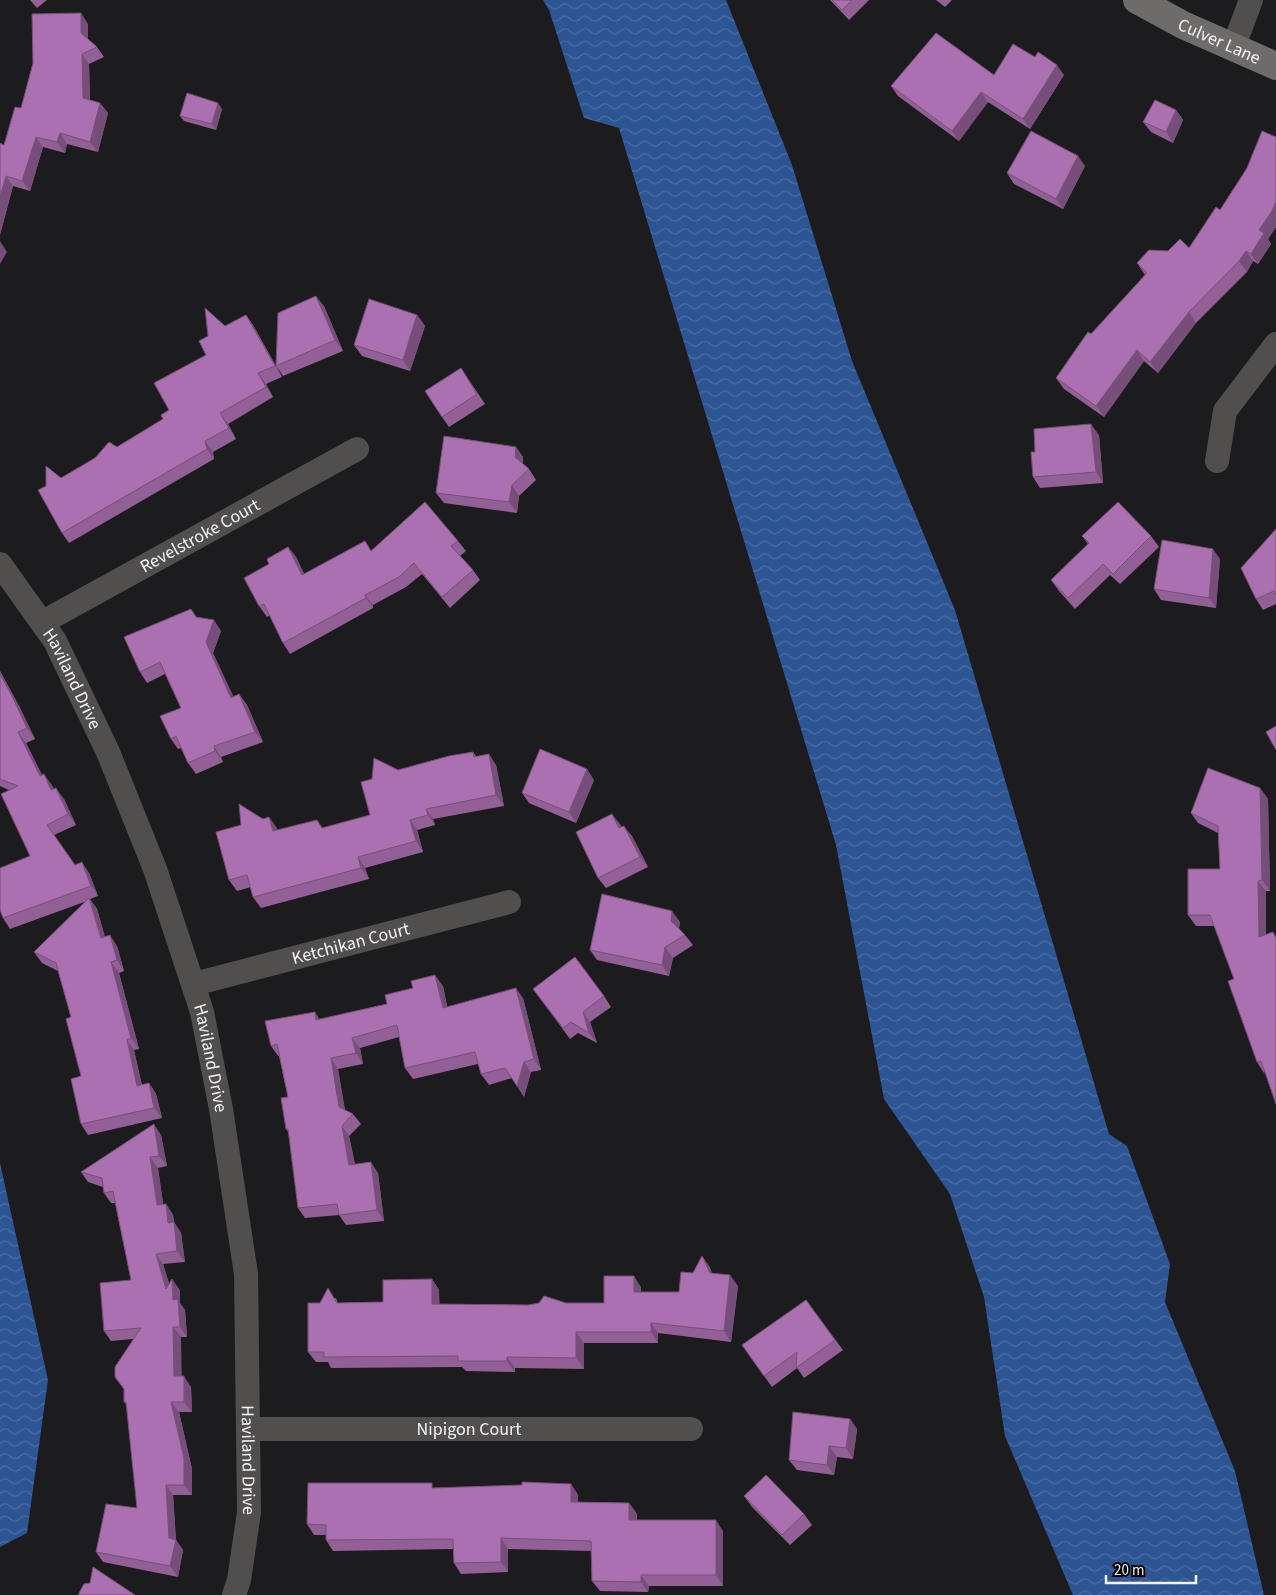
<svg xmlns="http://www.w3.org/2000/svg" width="1276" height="1595" viewBox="0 0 1276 1595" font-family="'Source Sans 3',sans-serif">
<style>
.water{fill:url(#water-waves)}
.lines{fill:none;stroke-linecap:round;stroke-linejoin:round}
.street{stroke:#504f4e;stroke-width:24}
.secondary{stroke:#6e6c6a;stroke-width:28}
.wall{fill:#926096}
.shaded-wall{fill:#774e7a}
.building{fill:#aa70af;stroke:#774e7a}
.labels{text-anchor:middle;stroke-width:4.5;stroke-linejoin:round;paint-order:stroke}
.street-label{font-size:18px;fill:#f4f4f6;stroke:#070607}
</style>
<defs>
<pattern id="water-waves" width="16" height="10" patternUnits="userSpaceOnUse" patternTransform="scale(1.25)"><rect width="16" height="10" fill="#2d5493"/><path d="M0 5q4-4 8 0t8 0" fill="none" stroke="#4c6da3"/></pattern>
</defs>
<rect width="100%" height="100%" fill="#1c1b1e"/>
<!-- water -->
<path class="water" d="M 543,0 L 726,0 L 792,165 L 852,361 L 955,610 L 1109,1134 L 1127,1146 L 1170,1264 L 1165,1302 L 1235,1471 L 1264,1595 L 1073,1595 L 1005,1436 L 984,1297 L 950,1194 L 884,1099 L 836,845 L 619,128 L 584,118 L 549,10 Z
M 0,1163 L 48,1380 L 27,1533 L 0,1547 Z"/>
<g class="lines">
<!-- street -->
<g class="street">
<path d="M 1233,48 L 1251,0"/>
<path d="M 1217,461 L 1225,411 L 1276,344"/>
<path id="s1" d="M 0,564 L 55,641 L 108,752 L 155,869 L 202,1012 L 221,1109 L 246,1274 L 249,1512 L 239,1580 L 234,1595"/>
<path id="s2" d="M 43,622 L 357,449"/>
<path id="s3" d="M 194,984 L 509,902"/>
<path id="s4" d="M 248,1429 L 691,1429"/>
</g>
<!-- secondary -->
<path class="secondary" id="s5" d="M 1137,0 L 1183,25 L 1276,66"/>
</g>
<!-- wall -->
<path class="wall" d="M 30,0 L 47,0 L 37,8 Z
M 830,0 L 869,0 L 849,20 Z
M 936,0 L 952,0 L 945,7 Z
M 88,24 L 88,39 L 97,47 L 104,57 L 89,64 L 90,100 L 100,103 L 108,113 L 98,152 L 67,144 L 65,153 L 43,147 L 30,191 L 13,186 L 0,235 L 4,145 L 21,108 Z
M 994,75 L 1064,75 L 1030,129 L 988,102 L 959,141 L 898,96 L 891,86 Z
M 222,109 L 216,130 L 184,121 L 180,116 Z
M 1176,110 L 1183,120 L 1173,143 L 1151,132 L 1143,122 Z
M 1276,137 L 1276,227 L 1268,239 L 1271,244 L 1258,264 L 1253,261 L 1247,272 L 1196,323 L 1158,373 L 1144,361 L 1104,417 L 1064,389 L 1056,378 L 1091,334 L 1145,275 L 1137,263 L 1168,251 L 1189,248 L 1220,210 Z
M 1085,166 L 1063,209 L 1014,184 L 1007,173 Z
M 324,306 L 343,351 L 283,376 L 277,367 L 282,377 L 266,384 L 273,397 L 228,424 L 236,439 L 213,452 L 214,459 L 69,543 L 62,533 L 61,478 L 117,447 L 163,419 L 225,326 L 246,315 L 253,325 L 276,366 Z
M 417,315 L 425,326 L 410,371 L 362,356 L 354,345 Z
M 461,368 L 485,404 L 449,427 L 442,417 Z
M 1099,435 L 1103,483 L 1040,488 L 1033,477 L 1035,452 Z
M 516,447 L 523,457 L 523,464 L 529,469 L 536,480 L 519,496 L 517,513 L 444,503 L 436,493 Z
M 1276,529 L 1276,604 L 1263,610 L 1256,599 Z
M 1082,536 L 1151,536 L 1159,547 L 1120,584 L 1110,575 L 1075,609 L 1059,591 L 1051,580 L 1088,544 Z
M 458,541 L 466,551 L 460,556 L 473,570 L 480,580 L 450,608 L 422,574 L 406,587 L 373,605 L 373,608 L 290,654 L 283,643 L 270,615 L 267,617 L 259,606 L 269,564 L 288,547 L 296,557 L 304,574 L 372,550 Z
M 1220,559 L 1216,608 L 1161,600 L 1154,589 Z
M 198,618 L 221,631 L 213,653 L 233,697 L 239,694 L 247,705 L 263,742 L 221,757 L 223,762 L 196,774 L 188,763 L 181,748 L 178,749 L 171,739 L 181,708 L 165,674 L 147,683 L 140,672 Z
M 0,671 L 19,706 L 35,739 L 26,743 L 42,775 L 51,784 L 54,789 L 64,799 L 76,825 L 54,835 L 75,865 L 89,873 L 98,896 L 90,899 L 97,909 L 105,937 L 117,946 L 124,971 L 119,973 L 139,1049 L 134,1050 L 142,1085 L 149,1083 L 156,1094 L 162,1118 L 88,1135 L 81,1124 L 81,1076 L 71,1017 L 58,971 L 42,963 L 34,952 L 87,901 L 10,929 L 3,918 L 30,856 L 9,790 L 0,786 Z
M 473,752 L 476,756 L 496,765 L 504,806 L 433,819 L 435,825 L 417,830 L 423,852 L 365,868 L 369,879 L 261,908 L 253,897 L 251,887 L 237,891 L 229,880 L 263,819 L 269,817 L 277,830 L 323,828 L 370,815 L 398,770 Z
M 594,780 L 576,823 L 529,803 L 522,793 Z
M 1260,788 L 1268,799 L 1270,891 L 1266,891 L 1265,1072 L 1264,1073 L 1257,1062 L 1234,979 L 1214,926 L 1196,926 L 1188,915 L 1220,869 L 1218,833 L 1198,823 L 1191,813 Z
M 620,824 L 621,827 L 632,836 L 648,867 L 606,888 L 598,878 Z
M 680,922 L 679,928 L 685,935 L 693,945 L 673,958 L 669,976 L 597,960 L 590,950 Z
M 443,986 L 447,1007 L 523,998 L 541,1070 L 531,1072 L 524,1097 L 512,1078 L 489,1085 L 481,1074 L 478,1064 L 413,1079 L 405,1068 L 399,1037 L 360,1048 L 363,1064 L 338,1069 L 345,1110 L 353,1114 L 361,1124 L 349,1136 L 355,1164 L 378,1173 L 384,1221 L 346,1225 L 339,1215 L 305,1218 L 298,1208 L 289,1133 L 286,1129 L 288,1097 L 279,1056 L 278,1056 L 271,1046 L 320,1019 L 387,1004 Z
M 533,989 L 604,996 L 611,1007 L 590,1022 L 597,1043 L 578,1033 L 570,1039 Z
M 161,1135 L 167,1166 L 158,1168 L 163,1204 L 166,1204 L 173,1215 L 174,1222 L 181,1233 L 185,1262 L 163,1264 L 169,1284 L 180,1290 L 180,1303 L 185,1310 L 187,1337 L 181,1337 L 181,1376 L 191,1387 L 192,1412 L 179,1412 L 192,1469 L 192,1495 L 173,1495 L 176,1540 L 183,1550 L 178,1577 L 103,1562 L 96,1552 L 137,1508 L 127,1405 L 124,1402 L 133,1339 L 111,1341 L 104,1331 L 131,1280 L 115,1203 L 111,1203 L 104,1193 L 103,1187 L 88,1182 L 81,1172 Z
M 702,1256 L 709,1266 L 712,1273 L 738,1286 L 731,1342 L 658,1333 L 658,1343 L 584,1343 L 584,1369 L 515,1368 L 515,1372 L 466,1371 L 462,1367 L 331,1368 L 328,1362 L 316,1362 L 308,1352 L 320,1303 L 336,1298 L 338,1303 L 383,1302 L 432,1279 L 439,1290 L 439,1304 L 528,1305 L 566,1303 L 604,1303 L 641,1287 L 641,1292 L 679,1292 L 693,1273 Z
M 806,1300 L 843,1350 L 804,1378 L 797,1368 L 772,1387 L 742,1345 Z
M 850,1419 L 857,1429 L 853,1459 L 837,1457 L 834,1475 L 797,1470 L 789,1460 Z
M 571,1484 L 578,1495 L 578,1502 L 629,1503 L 637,1514 L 637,1520 L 723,1531 L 723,1586 L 649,1586 L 648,1592 L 600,1591 L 592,1581 L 591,1551 L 508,1549 L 508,1572 L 461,1574 L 454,1563 L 453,1549 L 333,1551 L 326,1540 L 326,1535 L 314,1535 L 307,1524 L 436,1488 Z
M 744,1496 L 804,1514 L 812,1525 L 790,1545 L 752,1507 Z"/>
<!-- shaded-wall -->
<path class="shaded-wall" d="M 81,13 L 88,24 L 88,44 L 81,33 Z
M 82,54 L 89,64 L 90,109 L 83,98 Z
M 1057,65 L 1064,75 L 1030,129 L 1023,119 Z
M 981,92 L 988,102 L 959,141 L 952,131 Z
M 100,103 L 108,113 L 98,152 L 90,142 Z
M 218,103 L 222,109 L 216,130 L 212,124 Z
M 1176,110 L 1183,120 L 1173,143 L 1166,132 Z
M 60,133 L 67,144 L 65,153 L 57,142 Z
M 36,137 L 43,147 L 30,191 L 22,181 Z
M 1078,156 L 1085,166 L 1063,209 L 1056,199 Z
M 6,176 L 13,186 L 0,235 L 0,197 Z
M 1276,202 L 1276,227 L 1268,239 L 1271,244 L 1258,264 L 1251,254 L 1259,230 Z
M 0,241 L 7,252 L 0,264 Z
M 1246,251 L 1253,261 L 1247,272 L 1239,261 Z
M 316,296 L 324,306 L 343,351 L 335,340 Z
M 1189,312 L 1196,323 L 1158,373 L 1150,362 Z
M 246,315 L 253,325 L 282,377 L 275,366 Z
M 417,315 L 425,326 L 410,371 L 403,360 Z
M 1137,350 L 1144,361 L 1104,417 L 1096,406 Z
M 258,373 L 266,384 L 273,397 L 266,387 Z
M 220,413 L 228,424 L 236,439 L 229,428 Z
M 1091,424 L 1099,435 L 1103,483 L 1096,472 Z
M 205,441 L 213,452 L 214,459 L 207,449 Z
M 516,447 L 523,457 L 522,468 L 515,457 Z
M 512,485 L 519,496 L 517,513 L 509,502 Z
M 288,547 L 296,557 L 310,585 L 302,575 Z
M 1213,549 L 1220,559 L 1216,608 L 1209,598 Z
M 365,595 L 373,605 L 373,608 L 366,598 Z
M 214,620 L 221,631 L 213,653 L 239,708 L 231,698 L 206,642 Z
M 0,671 L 19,706 L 35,739 L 27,728 L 0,674 Z
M 239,694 L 247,705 L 263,742 L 255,732 Z
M 18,732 L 26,743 L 47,786 L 40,776 Z
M 214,746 L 221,757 L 223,762 L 215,751 Z
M 489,754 L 496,765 L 504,806 L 496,795 Z
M 587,769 L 594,780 L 576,823 L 569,812 Z
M 44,774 L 51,784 L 59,801 L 51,790 Z
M 56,788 L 64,799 L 76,825 L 68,814 Z
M 1260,788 L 1268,799 L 1270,891 L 1262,880 Z
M 426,809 L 433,819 L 435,825 L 428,815 Z
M 612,814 L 620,824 L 627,839 L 619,828 Z
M 269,817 L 277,828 L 281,841 L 273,831 Z
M 410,820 L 417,830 L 423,852 L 416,841 Z
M 624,826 L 632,836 L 648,867 L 640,857 Z
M 358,857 L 365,868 L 369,879 L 361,868 Z
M 82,862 L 89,873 L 98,896 L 91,886 Z
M 1258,881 L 1266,891 L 1266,948 L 1259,937 Z
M 89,898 L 97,909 L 108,949 L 101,938 Z
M 672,911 L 680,922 L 678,931 L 671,921 Z
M 110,935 L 117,946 L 124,971 L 117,960 Z
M 665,947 L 673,958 L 669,976 L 662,965 Z
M 111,962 L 119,973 L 139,1049 L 131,1038 Z
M 435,975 L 443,986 L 450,1019 L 443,1008 Z
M 516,988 L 523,998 L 541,1070 L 534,1059 Z
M 315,1012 L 322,1023 L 316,1020 Z
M 583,1012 L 590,1022 L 597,1043 L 589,1033 Z
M 352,1038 L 360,1048 L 363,1064 L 356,1053 Z
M 127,1040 L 134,1050 L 144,1097 L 137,1086 Z
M 331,1058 L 338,1069 L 346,1118 L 339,1107 Z
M 524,1062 L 531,1072 L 524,1097 L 517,1086 Z
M 149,1083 L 156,1094 L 162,1118 L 154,1108 Z
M 154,1124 L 161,1135 L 167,1166 L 159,1156 Z
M 342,1126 L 349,1136 L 357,1175 L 349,1165 Z
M 150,1157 L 158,1168 L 165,1216 L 157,1205 Z
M 371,1162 L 378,1173 L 384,1221 L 377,1210 Z
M 166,1204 L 173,1215 L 174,1222 L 181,1233 L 185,1262 L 177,1251 L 168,1223 Z
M 156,1254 L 163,1264 L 173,1296 L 172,1279 L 180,1290 L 180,1303 L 185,1310 L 187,1337 L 180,1327 L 166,1289 Z
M 702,1256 L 709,1266 L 717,1284 L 710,1273 Z
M 730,1275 L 738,1286 L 731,1342 L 724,1331 Z
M 634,1276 L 641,1287 L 641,1303 L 634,1292 Z
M 432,1279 L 439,1290 L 440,1315 L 432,1304 Z
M 651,1323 L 658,1333 L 658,1343 L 651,1332 Z
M 173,1327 L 181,1337 L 182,1386 L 174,1376 Z
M 576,1332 L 584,1343 L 584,1369 L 576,1358 Z
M 507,1357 L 515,1368 L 515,1372 L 507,1361 Z
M 184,1376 L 191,1387 L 192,1412 L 184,1402 Z
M 171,1402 L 179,1412 L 192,1469 L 192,1495 L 184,1485 Z
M 850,1419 L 857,1429 L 853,1459 L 846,1448 Z
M 829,1446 L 837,1457 L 834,1475 L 827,1465 Z
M 571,1484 L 578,1495 L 578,1512 L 571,1502 Z
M 166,1485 L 173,1495 L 176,1540 L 183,1550 L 178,1577 L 170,1566 Z
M 629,1503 L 637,1514 L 636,1530 L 629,1520 Z
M 716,1520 L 723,1531 L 723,1586 L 716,1575 Z
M 501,1538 L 508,1549 L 508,1572 L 501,1562 Z
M 641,1575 L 649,1586 L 648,1592 L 641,1582 Z"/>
<!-- building -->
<path class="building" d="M 832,0 L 852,0 L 842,10 Z
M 81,13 L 81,33 L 97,47 L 82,54 L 83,98 L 100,103 L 90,142 L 60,133 L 57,142 L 36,137 L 22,181 L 6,176 L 0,197 L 0,143 L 4,145 L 15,107 L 21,108 L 33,63 L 32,14 Z
M 936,33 L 994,75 L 1013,44 L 1035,57 L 1038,52 L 1057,65 L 1023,119 L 981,92 L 952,131 L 891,86 Z
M 187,93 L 218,103 L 212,124 L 180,116 Z
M 1155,100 L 1176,110 L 1166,132 L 1143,122 Z
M 1031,131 L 1078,156 L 1056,199 L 1007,173 Z
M 1262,131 L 1276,137 L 1276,202 L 1272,211 L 1259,230 L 1264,233 L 1251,254 L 1246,251 L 1239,261 L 1189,312 L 1150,362 L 1137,350 L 1096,406 L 1056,378 L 1088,332 L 1091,334 L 1147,273 L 1137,263 L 1149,250 L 1168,251 L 1180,239 L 1189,248 L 1216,207 L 1220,210 L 1247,168 Z
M 316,296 L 335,340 L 276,366 L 278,313 Z
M 369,299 L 417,315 L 403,360 L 354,345 Z
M 205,308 L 225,326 L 246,315 L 275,366 L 258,373 L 266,387 L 220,413 L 229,428 L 205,441 L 207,449 L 62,533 L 38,490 L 46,486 L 46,466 L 61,478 L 95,458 L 109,442 L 117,447 L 163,419 L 161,415 L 169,410 L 154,383 L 206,355 L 199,341 L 208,336 Z
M 461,368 L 477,394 L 442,417 L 425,391 Z
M 1091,424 L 1096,472 L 1033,477 L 1031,452 L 1035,452 L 1034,429 Z
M 444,436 L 516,447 L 515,457 L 529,469 L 512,485 L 509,502 L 436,493 Z
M 425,502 L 458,541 L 451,546 L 473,570 L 442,597 L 414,563 L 399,577 L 365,595 L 366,598 L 283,643 L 264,604 L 259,606 L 244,578 L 269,564 L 267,559 L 288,547 L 302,575 L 365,541 L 371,551 Z
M 1118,502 L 1151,536 L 1113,574 L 1103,564 L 1068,598 L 1051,580 L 1089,543 L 1082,536 Z
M 1276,529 L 1276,595 L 1274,591 L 1256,599 L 1241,568 Z
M 1162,540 L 1213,549 L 1209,598 L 1154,589 Z
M 191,609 L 196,617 L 214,620 L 206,642 L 231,698 L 239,694 L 255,732 L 214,746 L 215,751 L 188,763 L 176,736 L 171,739 L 160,716 L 181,708 L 160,662 L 140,672 L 124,637 Z
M 0,674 L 12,696 L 27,728 L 18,732 L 40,776 L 44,774 L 51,790 L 56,788 L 68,814 L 47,825 L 75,865 L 82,862 L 91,886 L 3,918 L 0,910 L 0,868 L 30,856 L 1,794 L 18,786 L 0,779 Z
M 1276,726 L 1276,750 L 1266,732 Z
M 540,749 L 587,769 L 569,812 L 522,793 Z
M 473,752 L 474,757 L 489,754 L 496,795 L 426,809 L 428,815 L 410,820 L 416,841 L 358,857 L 361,868 L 253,897 L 247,875 L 229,880 L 216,832 L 241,825 L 239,804 L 263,819 L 269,817 L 273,831 L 317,820 L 322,828 L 370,815 L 361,782 L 372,779 L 374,758 L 398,770 L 449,756 Z
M 1208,768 L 1260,788 L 1262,880 L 1258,881 L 1259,937 L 1273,932 L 1276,938 L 1276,1104 L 1261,1061 L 1257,1062 L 1228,981 L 1234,979 L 1210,915 L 1188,915 L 1188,869 L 1220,869 L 1218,826 L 1191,813 Z
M 612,814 L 619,828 L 624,826 L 640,857 L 598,878 L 576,832 Z
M 602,894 L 672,911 L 671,921 L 685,935 L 665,947 L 662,965 L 590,950 Z
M 89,898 L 101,938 L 110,935 L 117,960 L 111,962 L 131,1038 L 127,1040 L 137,1086 L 149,1083 L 154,1108 L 81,1124 L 71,1079 L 81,1076 L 66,1019 L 71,1017 L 56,963 L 34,952 Z
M 575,957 L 604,996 L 583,1012 L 589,1033 L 571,1022 L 563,1028 L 533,989 Z
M 435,975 L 443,1008 L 516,988 L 534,1059 L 524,1062 L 517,1086 L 505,1068 L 481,1074 L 475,1052 L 405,1068 L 397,1025 L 352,1038 L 356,1053 L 331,1058 L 339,1107 L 353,1114 L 342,1126 L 349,1165 L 371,1162 L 377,1210 L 339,1215 L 337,1204 L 298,1208 L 288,1129 L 286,1129 L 281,1098 L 288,1097 L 277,1044 L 271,1046 L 265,1021 L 315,1012 L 316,1020 L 387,1004 L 385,995 L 413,988 L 411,981 Z
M 154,1124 L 159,1156 L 150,1157 L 157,1205 L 166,1204 L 168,1223 L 174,1222 L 177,1251 L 156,1254 L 166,1289 L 172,1279 L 173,1300 L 178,1299 L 180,1327 L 173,1327 L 174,1376 L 184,1376 L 184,1402 L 171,1402 L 184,1458 L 184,1485 L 166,1485 L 169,1538 L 176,1540 L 170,1566 L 96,1552 L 106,1504 L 137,1508 L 126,1402 L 124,1402 L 124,1389 L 115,1377 L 115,1367 L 141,1328 L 104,1331 L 100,1283 L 131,1280 L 113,1191 L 104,1193 L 102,1178 L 81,1172 Z
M 702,1256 L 710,1273 L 730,1275 L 724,1331 L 651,1323 L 651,1332 L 576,1332 L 576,1358 L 507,1357 L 507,1361 L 458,1361 L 458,1356 L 324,1357 L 324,1352 L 308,1352 L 308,1303 L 320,1303 L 328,1288 L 337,1303 L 383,1302 L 383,1280 L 432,1279 L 432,1304 L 528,1305 L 539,1303 L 544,1296 L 566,1303 L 604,1303 L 604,1276 L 634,1276 L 634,1292 L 679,1292 L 681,1272 L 693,1273 Z
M 806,1300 L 835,1340 L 796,1368 L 797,1352 L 764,1376 L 742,1345 Z
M 793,1412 L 850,1419 L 846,1448 L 829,1446 L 827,1465 L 789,1460 Z
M 766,1475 L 804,1514 L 782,1535 L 744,1496 Z
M 522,1482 L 571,1484 L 571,1502 L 629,1503 L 629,1520 L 716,1520 L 716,1575 L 641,1575 L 641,1582 L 592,1581 L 591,1541 L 501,1538 L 501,1562 L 454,1563 L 453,1539 L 326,1540 L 326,1525 L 307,1524 L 308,1483 L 432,1483 L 432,1488 L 522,1485 Z
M 93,1567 L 135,1595 L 79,1595 L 79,1593 L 84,1584 L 90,1583 Z"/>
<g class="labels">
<!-- street labels -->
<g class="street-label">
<text dy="6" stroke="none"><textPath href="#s5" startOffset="92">Culver Lane</textPath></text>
<text dy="6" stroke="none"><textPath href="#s2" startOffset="179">Revelstroke Court</textPath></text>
<text dy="6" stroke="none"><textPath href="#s1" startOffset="136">Haviland Drive</textPath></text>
<text dy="6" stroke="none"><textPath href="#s3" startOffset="162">Ketchikan Court</textPath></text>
<text dy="6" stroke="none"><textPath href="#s1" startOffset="541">Haviland Drive</textPath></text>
<text dy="6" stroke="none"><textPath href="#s4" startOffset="221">Nipigon Court</textPath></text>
<text dy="6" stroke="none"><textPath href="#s1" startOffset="946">Haviland Drive</textPath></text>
</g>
</g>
<!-- scale -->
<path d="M1106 1575v8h90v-8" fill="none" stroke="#f4f4f6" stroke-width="2.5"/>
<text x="1114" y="1575" font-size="15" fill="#f4f4f6" stroke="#070607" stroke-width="4" paint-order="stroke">20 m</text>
</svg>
